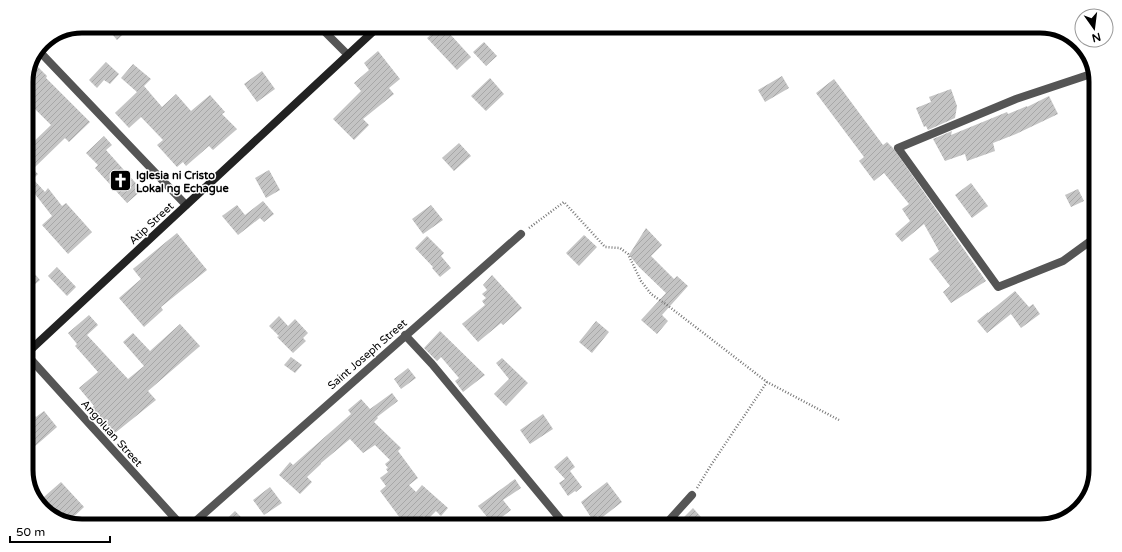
<svg xmlns="http://www.w3.org/2000/svg" width="1122" height="552" viewBox="0 0 1122 552" font-family="'Varela Round',sans-serif">
<style>
.building{fill:url(#building-hatch)}
.lines{fill:none;stroke-linecap:round;stroke-linejoin:round}
.path{stroke:#777;stroke-width:2.5;stroke-dasharray:1 2;stroke-linecap:butt}
.minor{stroke:#555;stroke-width:8}
.secondary{stroke:#222;stroke-width:8}
.labels{text-anchor:middle;stroke-width:3;stroke-linejoin:round;paint-order:stroke}
.poi-label{font-size:11px;font-weight:bold;fill:#000;stroke:#fff;text-anchor:start}
.street-label{font-size:11px;fill:#000;stroke:#fff}
.rim{fill:none;stroke:#000;stroke-width:5}
</style>
<defs>
<pattern id="building-hatch" width="6" height="6" patternUnits="userSpaceOnUse"><rect width="6" height="6" fill="#c4c4c4"/><path d="M-1 1l2-2M0 6l6-6M5 7l2-2" fill="none" stroke="#a7a7a7"/></pattern>
</defs>
<rect width="100%" height="100%" fill="#fff"/>
<!-- building -->
<path class="building" d="M 105,26 L 132,26 L 117,40 Z
M 441,26 L 460,26 L 449,33 L 471,57 L 457,70 L 427,38 Z
M 484,42 L 497,56 L 486,66 L 473,52 Z
M 378,51 L 400,79 L 389,88 L 394,94 L 363,119 L 369,125 L 354,140 L 333,119 L 361,91 L 354,83 L 369,70 L 364,63 Z
M 33,62 L 47,76 L 46,78 L 90,122 L 69,142 L 65,138 L 33,169 L 38,174 L 33,179 L 45,192 L 48,188 L 62,206 L 66,203 L 92,232 L 68,254 L 42,225 L 52,216 L 28,185 L 26,186 L 26,149 L 51,125 L 26,100 L 26,78 Z
M 106,62 L 119,74 L 110,84 L 104,80 L 97,88 L 89,80 Z
M 133,64 L 151,79 L 144,86 L 162,107 L 176,94 L 191,111 L 210,95 L 225,112 L 222,114 L 237,129 L 213,150 L 209,146 L 186,166 L 183,162 L 177,167 L 157,145 L 163,140 L 141,117 L 129,128 L 115,113 L 137,92 L 121,78 Z
M 262,71 L 275,89 L 257,102 L 244,84 Z
M 782,76 L 789,88 L 765,102 L 758,90 Z
M 490,78 L 504,94 L 486,111 L 471,96 Z
M 834,79 L 883,145 L 887,142 L 893,148 L 986,281 L 951,303 L 943,292 L 950,286 L 929,259 L 939,251 L 924,224 L 902,242 L 895,234 L 910,221 L 902,209 L 909,204 L 884,173 L 874,181 L 859,161 L 864,157 L 816,93 Z
M 951,89 L 957,106 L 955,118 L 928,130 L 926,126 L 924,127 L 916,108 L 931,102 L 929,97 Z
M 1049,96 L 1058,114 L 1016,134 L 993,143 L 995,151 L 967,161 L 965,154 L 945,161 L 933,139 L 952,131 L 951,135 L 1007,112 L 1008,114 L 1027,106 L 1027,107 Z
M 104,136 L 112,145 L 106,150 L 142,190 L 127,203 L 95,168 L 98,165 L 86,153 Z
M 459,143 L 471,156 L 454,171 L 442,158 Z
M 269,170 L 280,190 L 266,198 L 255,178 Z
M 971,183 L 988,206 L 972,218 L 955,195 Z
M 1078,189 L 1084,201 L 1071,207 L 1065,195 Z
M 263,201 L 274,214 L 264,222 L 260,218 L 238,235 L 222,216 L 237,205 L 245,215 Z
M 431,205 L 443,220 L 423,234 L 412,219 Z
M 646,228 L 662,245 L 651,256 L 674,279 L 677,276 L 688,286 L 662,315 L 668,321 L 657,334 L 641,320 L 666,293 L 639,267 L 629,255 Z
M 177,233 L 207,270 L 161,307 L 163,310 L 144,327 L 119,298 L 141,279 L 133,269 Z
M 584,235 L 597,247 L 579,266 L 566,253 Z
M 427,236 L 444,253 L 441,256 L 451,268 L 440,277 L 432,268 L 433,267 L 415,248 Z
M 26,264 L 40,280 L 26,292 Z
M 57,267 L 76,287 L 67,296 L 48,276 Z
M 492,275 L 522,308 L 503,325 L 501,323 L 478,342 L 462,324 L 485,305 L 482,301 L 486,298 L 482,294 L 487,290 L 483,285 Z
M 1015,291 L 1029,307 L 1033,304 L 1040,314 L 1021,328 L 1011,314 L 987,333 L 977,321 L 988,312 L 988,313 Z
M 89,315 L 98,325 L 87,335 L 128,379 L 144,366 L 123,342 L 133,333 L 150,351 L 180,324 L 200,346 L 148,391 L 156,400 L 110,437 L 89,410 L 94,406 L 79,388 L 98,372 L 75,346 L 77,344 L 68,333 Z
M 279,316 L 288,326 L 295,319 L 308,333 L 303,338 L 306,341 L 293,353 L 277,337 L 279,336 L 269,326 Z
M 596,321 L 609,332 L 592,353 L 579,342 Z
M 440,331 L 485,375 L 463,392 L 455,381 L 459,378 L 441,357 L 437,361 L 424,348 Z
M 291,357 L 302,365 L 295,373 L 284,365 Z
M 502,358 L 528,383 L 506,406 L 494,394 L 509,379 L 496,363 Z
M 408,368 L 416,378 L 401,389 L 394,379 Z
M 392,393 L 398,401 L 377,417 L 378,418 L 374,422 L 401,448 L 398,451 L 418,478 L 409,485 L 416,492 L 422,485 L 448,508 L 441,516 L 436,511 L 427,520 L 424,516 L 413,526 L 406,526 L 380,491 L 386,486 L 380,478 L 388,472 L 386,469 L 388,468 L 385,464 L 390,460 L 375,445 L 363,453 L 350,439 L 321,463 L 321,464 L 307,477 L 312,482 L 300,494 L 279,475 L 290,462 L 293,465 L 351,414 L 348,410 L 361,399 L 370,409 Z
M 26,406 L 36,417 L 44,411 L 57,427 L 33,448 L 26,440 Z
M 543,414 L 553,429 L 530,444 L 520,430 Z
M 567,456 L 575,467 L 570,471 L 582,487 L 576,492 L 575,491 L 568,496 L 559,483 L 565,479 L 554,467 Z
M 515,479 L 521,488 L 503,500 L 511,510 L 493,524 L 478,506 Z
M 61,482 L 84,507 L 67,523 L 57,520 L 37,503 Z
M 607,482 L 622,502 L 600,519 L 598,516 L 592,519 L 581,502 Z
M 270,487 L 282,503 L 264,515 L 253,500 Z
M 693,508 L 709,526 L 683,526 L 684,517 Z
M 235,511 L 250,526 L 219,526 Z"/>
<g class="lines">
<!-- path -->
<path class="path" d="M 529,228 L 564,202 L 605,247 L 620,248 L 628,254 L 641,281 L 651,294 L 667,305 L 767,382 L 839,420
M 697,488 L 711,465 L 767,382"/>
<!-- minor -->
<path class="minor" d="M 319,26 L 348,55
M 39,51 L 186,205
M 1094,73 L 1016,99 L 898,148 L 998,287 L 1063,261 L 1096,237
M 405,335 L 432,364 L 566,526
M 26,354 L 182,526
M 190,526 L 521,234
M 664,526 L 692,495"/>
<!-- secondary -->
<path class="secondary" d="M 26,354 L 379,26"/>
</g>
<!-- icons -->
<defs>
<symbol id="church-square" viewBox="-11 -11 22 22"><rect x="-9" y="-9" width="18" height="18" rx="4" fill="#000" stroke="#fff"/><path d="M-1.2-6h2.4v3.5h3.3v2.4h-3.3V6h-2.4V-.1h-3.3v-2.4h3.3Z" fill="#fff"/></symbol>
</defs>
<g fill-rule="evenodd">
<use href="#church-square" x="108" y="168" width="25" height="25"/>
</g>
<g class="labels">
<!-- poi labels -->
<g class="poi-label">
<text x="136" y="179">Iglesia ni Cristo<tspan x="136" dy="13">Lokal ng Echague</tspan></text>
</g>
<!-- street labels -->
<g class="street-label">
<text transform="translate(151 223) rotate(-43)" y="4">Atip Street</text>
<text transform="translate(367 354) rotate(-41)" y="4">Saint Joseph Street</text>
<text transform="translate(112 433) rotate(48)" y="4">Angoluan Street</text>
</g>
</g>
<!-- crop -->
<path d="M0 0H1122V552H0ZM82 33H1040A49 49 0 0 1 1089 82V470A49 49 0 0 1 1040 519H82A49 49 0 0 1 33 470V82A49 49 0 0 1 82 33Z" fill="#fff" fill-rule="evenodd"/>
<path class="rim" d="M82 33H1040A49 49 0 0 1 1089 82V470A49 49 0 0 1 1040 519H82A49 49 0 0 1 33 470V82A49 49 0 0 1 82 33Z"/>
<!-- north arrow -->
<g transform="translate(1094 28) rotate(166)"><circle r="19" fill="#ffffff" stroke="#999999"/>
<path d="M0-3L7 15L0 10L-7 15Z" fill="#000000"/>
<text y="-6" font-size="11" font-weight="bold" text-anchor="middle" fill="#000000">N</text>
</g>
<!-- scale -->
<path d="M10 536v6h100v-6" fill="none" stroke="#000000" stroke-width="2"/>
<text x="16" y="536" font-size="12" fill="#000000" stroke="#ffffff" stroke-width="3" paint-order="stroke">50 m</text>
</svg>
